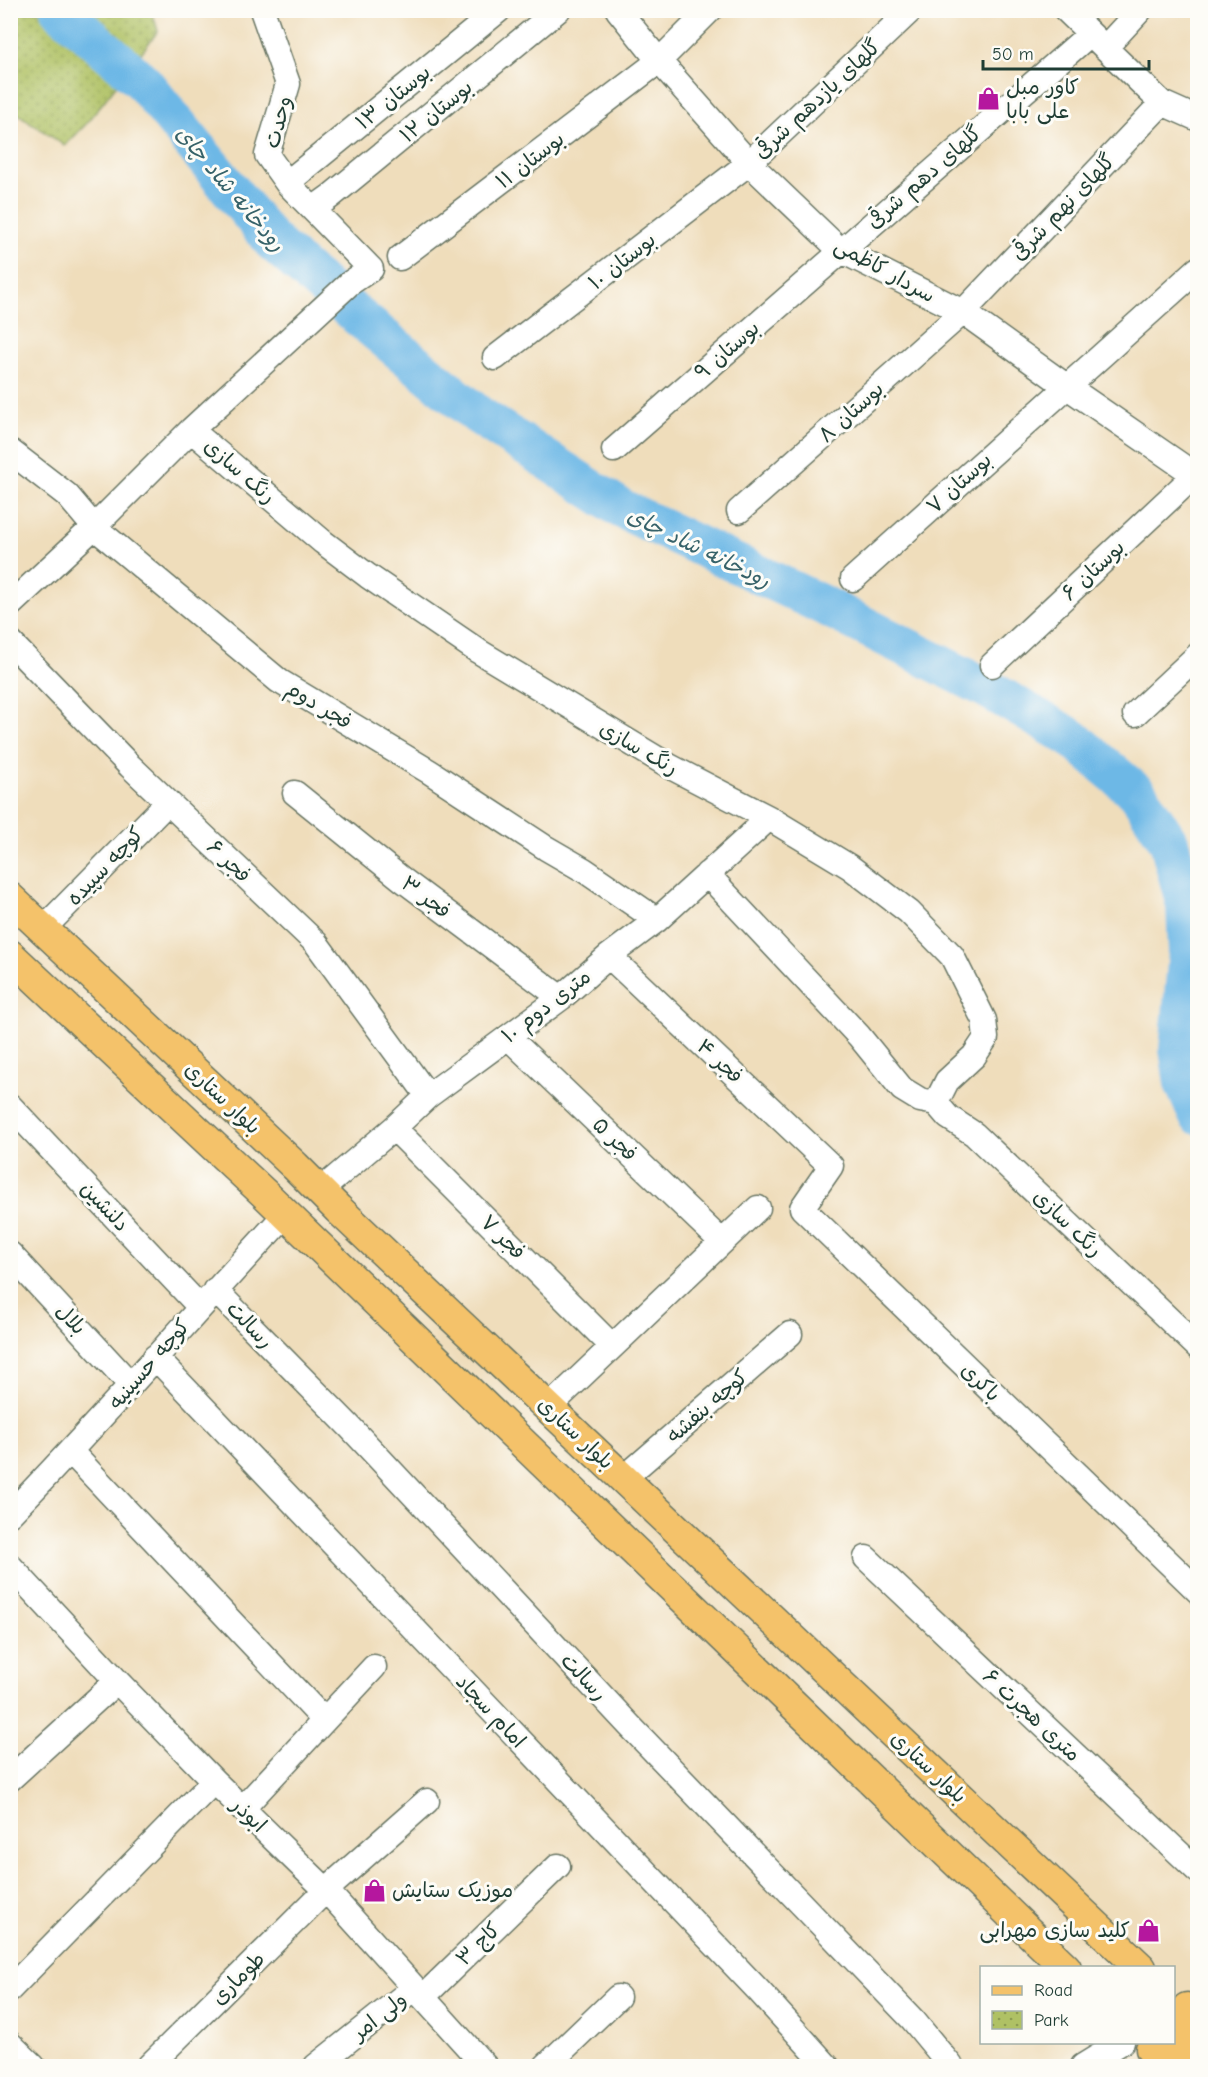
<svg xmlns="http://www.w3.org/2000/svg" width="1208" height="2077" viewBox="0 0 1208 2077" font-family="'Comic Neue','Playpen Sans Arabic',sans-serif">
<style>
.park{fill:url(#park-dots);stroke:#677f4c;stroke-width:1.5}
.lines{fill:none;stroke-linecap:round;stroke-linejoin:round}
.river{stroke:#6db8e6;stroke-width:40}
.minor-casing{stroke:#687563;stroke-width:27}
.major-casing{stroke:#687563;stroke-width:33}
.minor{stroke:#fff;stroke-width:24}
.major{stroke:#f4c26a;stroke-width:30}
.labels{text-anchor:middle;stroke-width:6;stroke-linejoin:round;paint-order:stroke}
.poi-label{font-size:21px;fill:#1f3d34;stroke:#fdfcf7;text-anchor:start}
.street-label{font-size:21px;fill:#1f3d34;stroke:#fdfcf7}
.water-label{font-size:22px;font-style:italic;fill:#366269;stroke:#fdfcf7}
</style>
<defs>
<pattern id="park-dots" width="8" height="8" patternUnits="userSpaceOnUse" patternTransform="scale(1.5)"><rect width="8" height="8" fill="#afc164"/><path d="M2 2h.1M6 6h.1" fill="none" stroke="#8e9e53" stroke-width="1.8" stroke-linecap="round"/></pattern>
</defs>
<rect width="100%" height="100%" fill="#fdfcf7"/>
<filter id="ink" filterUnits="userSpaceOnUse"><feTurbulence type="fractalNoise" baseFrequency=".0167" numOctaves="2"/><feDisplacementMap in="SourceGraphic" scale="12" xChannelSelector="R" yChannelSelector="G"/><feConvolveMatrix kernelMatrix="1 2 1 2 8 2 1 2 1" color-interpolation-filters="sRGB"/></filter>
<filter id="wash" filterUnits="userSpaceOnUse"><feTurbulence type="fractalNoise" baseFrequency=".008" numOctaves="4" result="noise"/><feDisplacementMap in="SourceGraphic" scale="24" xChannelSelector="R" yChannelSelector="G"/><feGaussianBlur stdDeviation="1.35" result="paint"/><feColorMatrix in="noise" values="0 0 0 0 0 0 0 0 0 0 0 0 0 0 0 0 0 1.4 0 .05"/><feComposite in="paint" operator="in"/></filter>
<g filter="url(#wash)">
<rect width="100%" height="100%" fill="#efddbb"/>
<!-- park -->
<path class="park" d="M 10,11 L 152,11 L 158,31 L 88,122 L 65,146 L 11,109 Z"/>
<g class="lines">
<!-- river -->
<path class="river" d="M 60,10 L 142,81 L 272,241 L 349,309 L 478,415 L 622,509 L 831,609 L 986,688 L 1072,738 L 1138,794 L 1169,842 L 1186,905 L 1188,952 L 1179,1049 L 1184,1083 L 1198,1115"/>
</g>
</g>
<g filter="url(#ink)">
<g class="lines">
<defs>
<path id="minor" d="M 618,10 L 659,61 L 749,163 L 840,250 L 963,312 L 1066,386 L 1198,477
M 1066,10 L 1162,103 L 1198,119
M 1105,48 L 1140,10
M 287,183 L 499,10
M 313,209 L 331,196 L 558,10
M 400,258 L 659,61 L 710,10
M 495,358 L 749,163 L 911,10
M 191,430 L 323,542 L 368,576 L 478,651 L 671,767 L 769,818 L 850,867 L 909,912 L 952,956 L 984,1020 L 986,1038 L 974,1056 L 947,1081 L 936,1103
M 614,450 L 1090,34
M 10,451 L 67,495 L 94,527 L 279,681 L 430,772 L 546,848 L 584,870 L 657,920
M 739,511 L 963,312 L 1162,103
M 853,579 L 1198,269
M 10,605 L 94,527 L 191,430 L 350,283 L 371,269 L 287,183 L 267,155 L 288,84 L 262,10
M 10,642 L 130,766 L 316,943 L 428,1096
M 992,665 L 1198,472
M 1135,714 L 1198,655
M 295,793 L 403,880 L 561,998
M 707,874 L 859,1036 L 902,1089 L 920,1100 L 936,1103 L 948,1117 L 974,1134 L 1198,1347
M 43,929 L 168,802
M 609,956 L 831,1166 L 802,1208 L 1198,1591
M 508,1037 L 722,1242
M 10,1106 L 200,1307
M 394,1128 L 612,1346
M 321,1190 L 394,1128 L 428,1096 L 561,998 L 609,956 L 657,920 L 769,818
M 10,1254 L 131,1385
M 215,1290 L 349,1426 L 629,1725 L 913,2020 L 951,2066
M 155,1357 L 759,1991 L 827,2066
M 549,1407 L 758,1208
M 71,1452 L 324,1720
M 624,1478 L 790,1334
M 10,1514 C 105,1417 193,1314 286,1214
M 866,1558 L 1198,1871
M 10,1566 L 117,1681 L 214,1781 L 326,1890 L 485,2066
M 10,1779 L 117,1681
M 242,1809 L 374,1667
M 10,1989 L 214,1781
M 423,1997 L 558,1866
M 10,2044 L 33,2066
M 149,2066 L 326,1890 L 427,1801
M 316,2066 L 414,1988
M 546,2066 L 618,1997
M 1083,2066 L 1122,2042"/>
<path id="major" d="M 10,898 L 295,1166 L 338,1209 L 1141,1968
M 10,955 L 267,1196 L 1066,1968
M 1151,2049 C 1189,2058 1196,2042 1187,2008"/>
</defs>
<!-- minor casing -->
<use href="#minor" class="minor-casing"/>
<!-- major casing -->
<use href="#major" class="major-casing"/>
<!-- minor -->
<use href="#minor" class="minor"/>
<!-- major -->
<use href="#major" class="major"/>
</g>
</g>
<!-- icons -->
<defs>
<symbol id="shop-bare" viewBox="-9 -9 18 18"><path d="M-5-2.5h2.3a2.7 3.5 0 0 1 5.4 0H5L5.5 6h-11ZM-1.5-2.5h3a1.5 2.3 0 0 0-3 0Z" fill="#b5179e" stroke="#fdfcf7" stroke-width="2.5" paint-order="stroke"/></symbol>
</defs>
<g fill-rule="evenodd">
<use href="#shop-bare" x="972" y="82" width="33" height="33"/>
<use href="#shop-bare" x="358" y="1874" width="33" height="33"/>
<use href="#shop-bare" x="1132" y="1914" width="33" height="33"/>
</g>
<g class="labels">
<!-- poi labels -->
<g class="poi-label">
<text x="1006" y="94">کاور مبل<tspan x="1006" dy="24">علی بابا</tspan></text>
<text x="392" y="1897">موزیک ستایش</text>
<text x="1130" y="1937" text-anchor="end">کلید سازی مهرابی</text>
</g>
<!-- street labels -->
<g class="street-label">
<text transform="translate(393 97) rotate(-39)" y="7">بوستان ۱۳</text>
<text transform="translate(817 99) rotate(-43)" y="7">گلهای یازدهم شرقی</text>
<text transform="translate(436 111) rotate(-39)" y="7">بوستان ۱۲</text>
<text transform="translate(278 122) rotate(-75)" y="7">وحدت</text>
<text transform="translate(530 160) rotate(-37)" y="7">بوستان ۱۱</text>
<text transform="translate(924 177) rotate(-41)" y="7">گلهای دهم شرقی</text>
<text transform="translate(1063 207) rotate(-46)" y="7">گلهای نهم شرقی</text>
<text transform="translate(622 261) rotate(-38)" y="7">بوستان ۱۰</text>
<text transform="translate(885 270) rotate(29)" y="7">سردار کاظمی</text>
<text transform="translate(727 350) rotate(-41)" y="7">بوستان ۹</text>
<text transform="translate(851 412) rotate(-42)" y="7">بوستان ۸</text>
<text transform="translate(240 471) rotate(41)" y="7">رنگ سازی</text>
<text transform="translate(959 483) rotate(-42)" y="7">بوستان ۷</text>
<text transform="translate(1093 570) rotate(-43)" y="7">بوستان ۶</text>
<text transform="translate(319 705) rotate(31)" y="7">فجر دوم</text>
<text transform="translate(639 748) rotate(30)" y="7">رنگ سازی</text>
<text transform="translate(229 861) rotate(44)" y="7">فجر ۶</text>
<text transform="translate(105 866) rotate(-46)" y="7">کوچه سپیده</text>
<text transform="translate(426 897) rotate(37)" y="7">فجر ۳</text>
<text transform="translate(546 1006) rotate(-38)" y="7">۱۰ متری دوم</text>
<text transform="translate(720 1061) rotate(43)" y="7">فجر ۴</text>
<text transform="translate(223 1098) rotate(43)" y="7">بلوار ستاری</text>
<text transform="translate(615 1139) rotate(44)" y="7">فجر ۵</text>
<text transform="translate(105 1206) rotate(47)" y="7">دلنشین</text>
<text transform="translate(1068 1223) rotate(44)" y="7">رنگ سازی</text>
<text transform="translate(503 1237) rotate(45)" y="7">فجر ۷</text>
<text transform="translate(71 1319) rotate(47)" y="7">بلال</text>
<text transform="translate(250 1325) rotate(46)" y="7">رسالت</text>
<text transform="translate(149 1364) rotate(-49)" y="7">کوچه حسینیه</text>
<text transform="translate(981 1382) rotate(44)" y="7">باکری</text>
<text transform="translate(707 1406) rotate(-41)" y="7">کوچه بنفشه</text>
<text transform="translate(576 1433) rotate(43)" y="7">بلوار ستاری</text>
<text transform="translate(584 1677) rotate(47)" y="7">رسالت</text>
<text transform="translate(491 1711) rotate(47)" y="7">امام سجاد</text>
<text transform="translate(1032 1715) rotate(43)" y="7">۶ متری هجرت</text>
<text transform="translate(929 1767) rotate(43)" y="7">بلوار ستاری</text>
<text transform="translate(249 1815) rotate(44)" y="7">ابوذر</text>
<text transform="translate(478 1944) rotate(-44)" y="7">کاج ۳</text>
<text transform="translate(238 1978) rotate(-45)" y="7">طوماری</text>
<text transform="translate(379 2016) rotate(-39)" y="7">ولی امر</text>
</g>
<!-- water labels -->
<g class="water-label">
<text transform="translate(231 188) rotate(50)" y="8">رودخانه شاد چای</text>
<text transform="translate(699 547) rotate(26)" y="8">رودخانه شاد چای</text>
</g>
</g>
<!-- margin -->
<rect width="1208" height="2077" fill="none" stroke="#fdfcf7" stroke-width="36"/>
<!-- legend -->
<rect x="980" y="1966" width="195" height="78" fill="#fdfcf7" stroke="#a4b0a9" stroke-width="1.5"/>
<rect x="992" y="1986" width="30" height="9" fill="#f4c26a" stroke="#a4b0a9" stroke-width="1.5"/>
<text x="1034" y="1996" font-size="18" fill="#1f3d34">Road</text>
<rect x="992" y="2011" width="30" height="18" fill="url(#park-dots)" stroke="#a4b0a9" stroke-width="1.5"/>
<text x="1034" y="2026" font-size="18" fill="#1f3d34">Park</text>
<!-- scale -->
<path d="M983 60v9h166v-9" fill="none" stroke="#1f3d34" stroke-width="3"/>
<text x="992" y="60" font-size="18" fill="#1f3d34" stroke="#fdfcf7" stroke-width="4.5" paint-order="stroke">50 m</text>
</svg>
